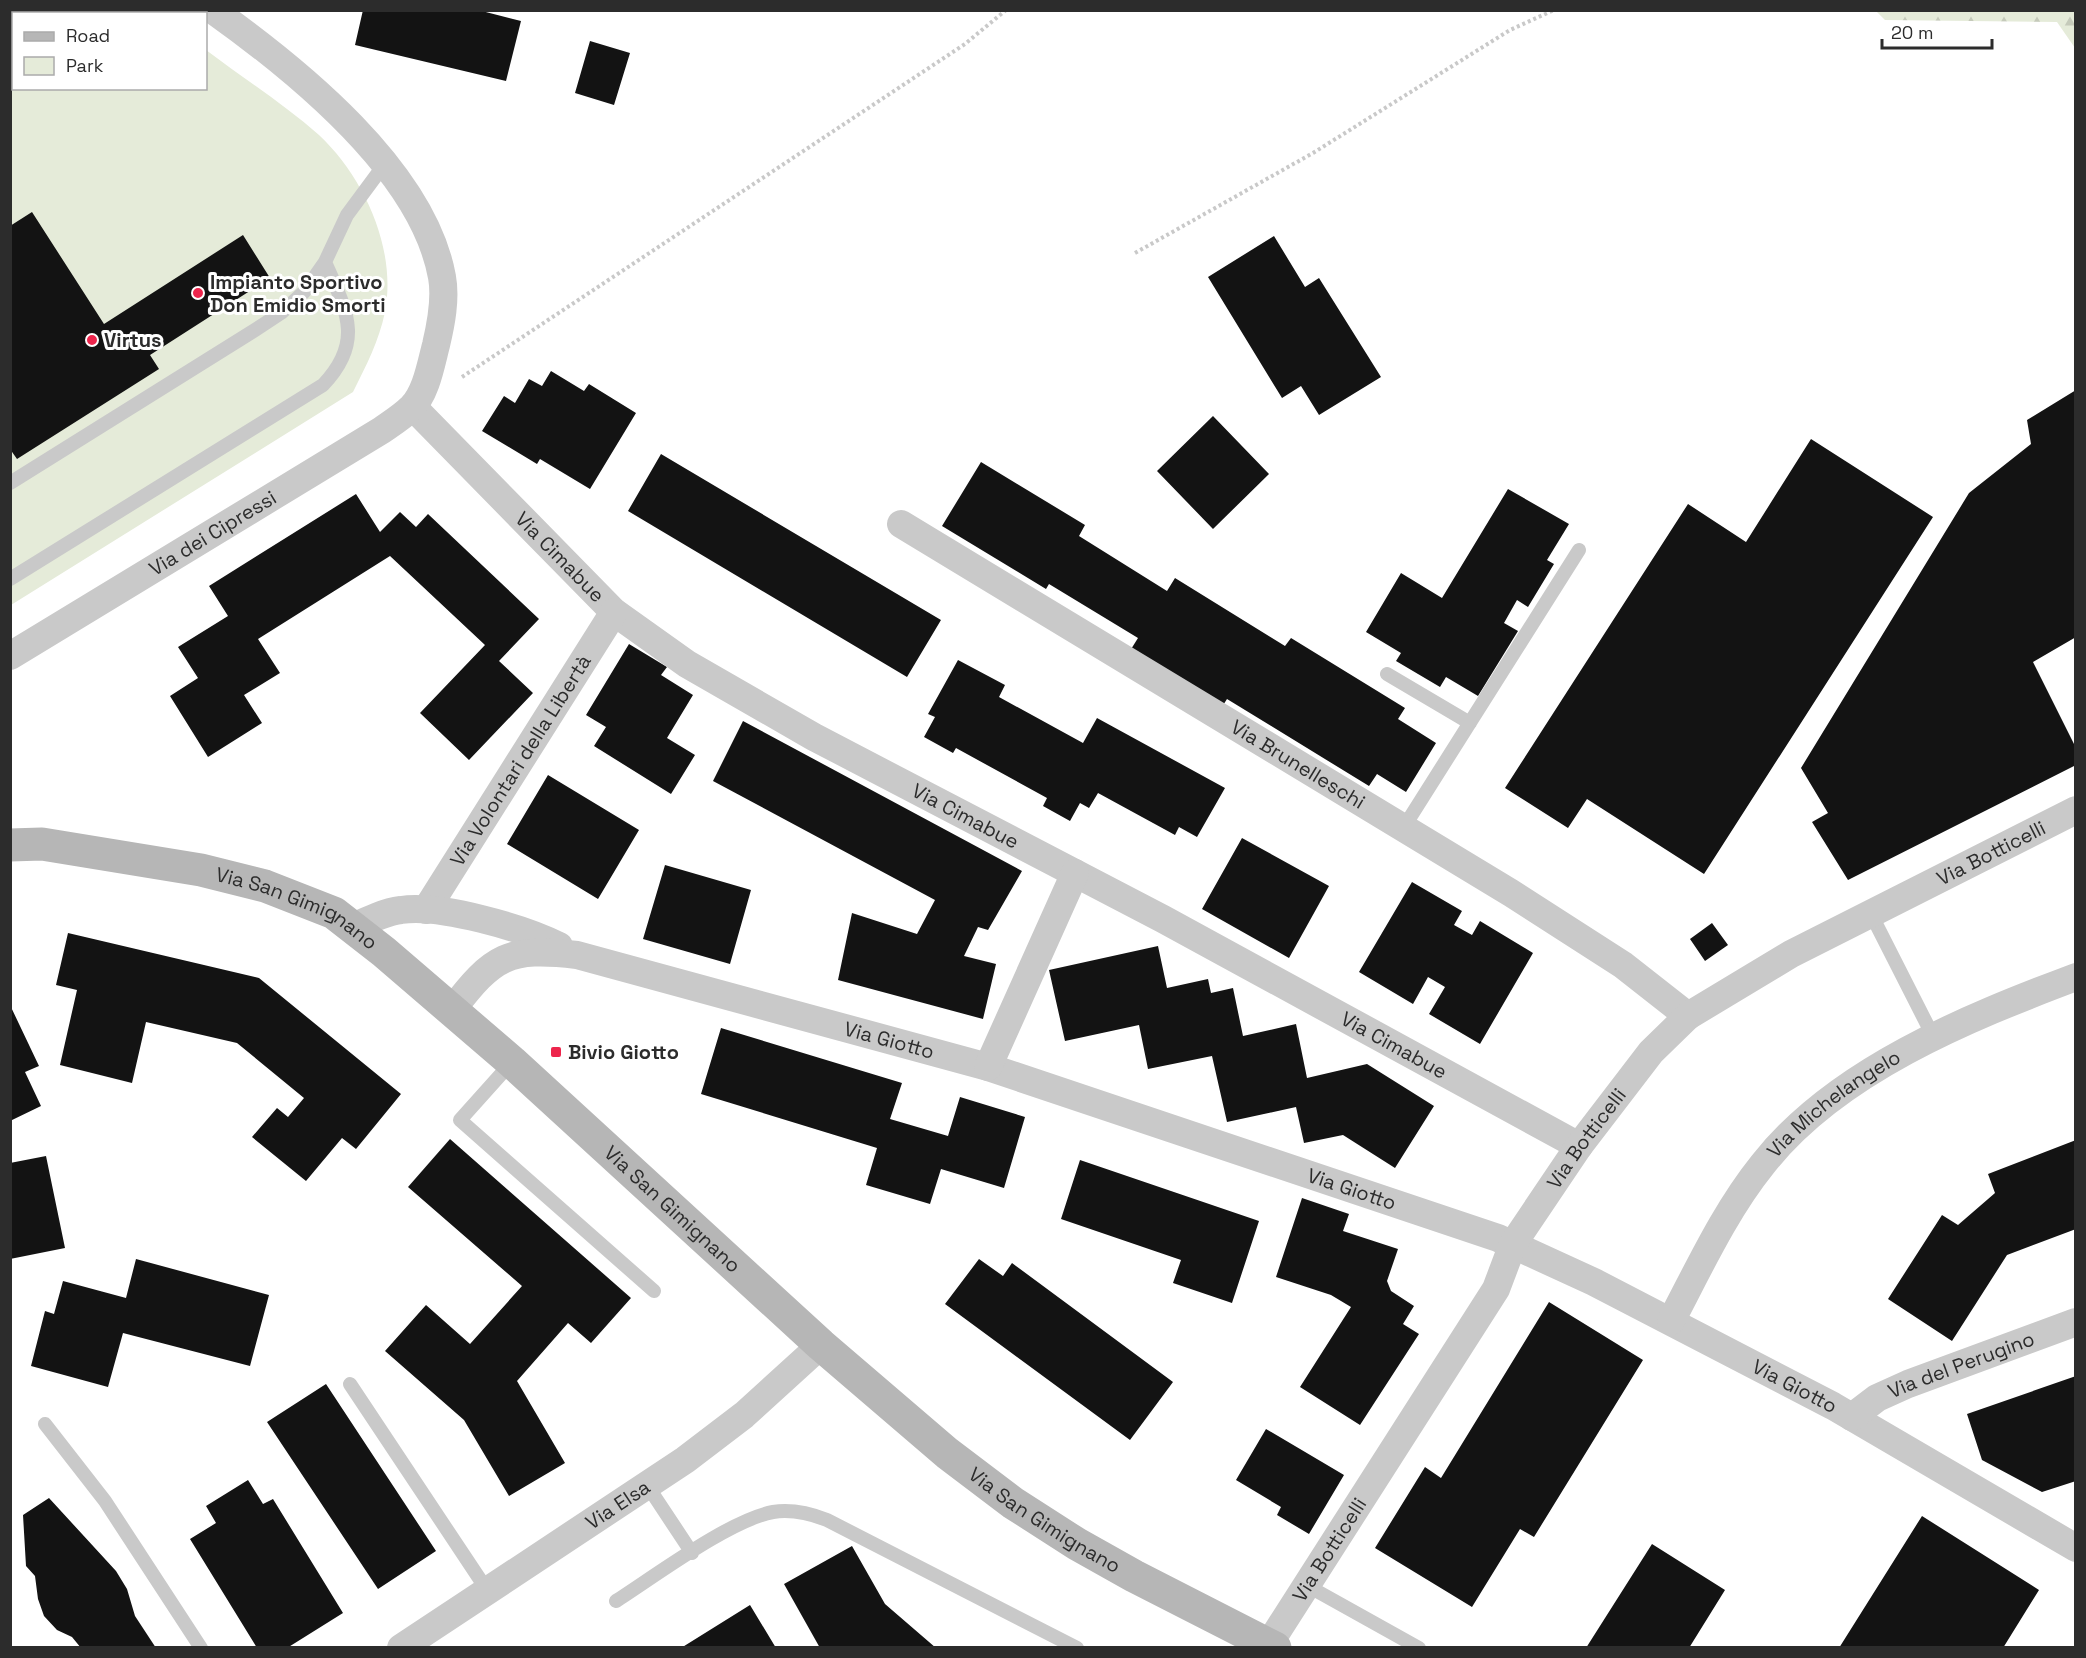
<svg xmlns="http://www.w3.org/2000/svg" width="2086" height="1658" viewBox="0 0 2086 1658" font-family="'Space Grotesk',sans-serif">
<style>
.forest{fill:url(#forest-firs)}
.park{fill:#e5ebd9}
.building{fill:#131313}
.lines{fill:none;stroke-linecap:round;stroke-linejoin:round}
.path{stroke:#c9c9c9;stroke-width:4;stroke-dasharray:3 3;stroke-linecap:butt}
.lane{stroke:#c9c9c9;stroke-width:14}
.street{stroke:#c9c9c9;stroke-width:28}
.secondary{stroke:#b6b6b6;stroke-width:33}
.poi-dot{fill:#ed254c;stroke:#fff;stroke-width:2}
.labels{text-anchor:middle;stroke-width:6;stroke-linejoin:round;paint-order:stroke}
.poi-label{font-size:20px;font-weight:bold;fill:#2c2c2c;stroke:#fff;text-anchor:start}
.street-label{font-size:20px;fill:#2c2c2c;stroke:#fff}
</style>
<defs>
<pattern id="forest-firs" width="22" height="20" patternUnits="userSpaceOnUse" patternTransform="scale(1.5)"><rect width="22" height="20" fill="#e5ebd9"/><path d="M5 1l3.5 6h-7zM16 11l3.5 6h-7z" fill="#c5caba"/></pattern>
</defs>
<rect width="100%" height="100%" fill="#fff"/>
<!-- forest -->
<path class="forest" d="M 1876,11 L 2075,11 L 2075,48 L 2057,22 L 1885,20 Z"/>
<!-- park -->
<path class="park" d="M 11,11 L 153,11 L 157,13 L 14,14 L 14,88 L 206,88 L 206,50 C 243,78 284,104 319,135 C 364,177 397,249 385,312 C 379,341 366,366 353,392 L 11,605 Z"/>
<!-- building -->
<path class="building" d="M 363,10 L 478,10 L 521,21 L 506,81 L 355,45 Z
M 590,41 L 630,53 L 614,105 L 575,93 Z
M 32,212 L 104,324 L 243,235 L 270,278 L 150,355 L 159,369 L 17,459 L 10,449 L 10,226 Z
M 1274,236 L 1305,287 L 1319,278 L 1381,377 L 1319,415 L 1301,386 L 1282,398 L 1208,277 Z
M 551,371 L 584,391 L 589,384 L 636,413 L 590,489 L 540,459 L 537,464 L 482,431 L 504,396 L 515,403 L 529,379 L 542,386 Z
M 2076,390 L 2076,637 L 2033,662 L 2076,748 L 2076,765 L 1848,880 L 1812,822 L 1828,813 L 1801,768 L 1969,493 L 2031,444 L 2027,420 Z
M 1213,416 L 1269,474 L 1213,529 L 1157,471 Z
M 1811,439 L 1933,517 L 1704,874 L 1587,799 L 1568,828 L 1505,788 L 1688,504 L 1746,542 Z
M 661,454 L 941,620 L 907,677 L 628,511 Z
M 981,462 L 1085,525 L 1079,536 L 1167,591 L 1175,578 L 1285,646 L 1291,638 L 1405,708 L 1398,719 L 1436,743 L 1406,792 L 1377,774 L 1369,786 L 1227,699 L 1220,710 L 1128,654 L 1138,638 L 1049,584 L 1046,589 L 942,526 Z
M 1508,489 L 1569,524 L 1547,560 L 1554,564 L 1528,607 L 1517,600 L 1504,623 L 1518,631 L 1478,696 L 1446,677 L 1440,687 L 1396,661 L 1401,653 L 1366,632 L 1401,573 L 1442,598 Z
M 356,494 L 380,532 L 400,512 L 416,527 L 428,514 L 539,619 L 499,661 L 533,693 L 469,760 L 420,713 L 485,645 L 390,556 L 258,639 L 280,673 L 244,695 L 262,723 L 208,757 L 170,696 L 198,678 L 178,647 L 228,616 L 209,586 Z
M 629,644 L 667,667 L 661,675 L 693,695 L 667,738 L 695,755 L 671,794 L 594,746 L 606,727 L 586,715 Z
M 958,660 L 1005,685 L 999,697 L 1083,743 L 1097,718 L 1225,788 L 1197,837 L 1179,827 L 1175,835 L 1098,793 L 1089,808 L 1080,803 L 1070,821 L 1043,806 L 1047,798 L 956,748 L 953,753 L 924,737 L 935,717 L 928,714 Z
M 743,721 L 1022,871 L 988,930 L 978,927 L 964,956 L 996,964 L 983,1019 L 838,980 L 852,913 L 917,934 L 935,900 L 713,781 Z
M 548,775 L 639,830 L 598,899 L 507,844 Z
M 1242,838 L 1329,886 L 1289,958 L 1202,909 Z
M 665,865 L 751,890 L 730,964 L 643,939 Z
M 1412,882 L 1462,911 L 1454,925 L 1472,935 L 1480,921 L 1533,953 L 1480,1044 L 1429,1014 L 1445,987 L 1428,977 L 1413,1004 L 1359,972 Z
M 1712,923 L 1728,945 L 1705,961 L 1690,939 Z
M 68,933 L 259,978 L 401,1094 L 356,1149 L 342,1138 L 306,1181 L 252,1137 L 277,1108 L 288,1117 L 304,1098 L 237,1043 L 146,1022 L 132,1083 L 60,1065 L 77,990 L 56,985 Z
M 1158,946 L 1167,988 L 1208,979 L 1211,993 L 1233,988 L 1243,1036 L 1296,1024 L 1307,1078 L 1367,1064 L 1434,1106 L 1395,1168 L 1343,1135 L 1304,1143 L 1296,1107 L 1227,1122 L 1212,1056 L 1148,1069 L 1139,1025 L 1065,1041 L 1049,970 Z
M 10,1005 L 39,1066 L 25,1072 L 41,1106 L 10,1121 Z
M 721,1028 L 902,1083 L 890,1119 L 948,1136 L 960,1097 L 1025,1117 L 1004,1188 L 941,1169 L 930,1204 L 866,1185 L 877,1148 L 701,1094 Z
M 450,1139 L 631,1298 L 591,1343 L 568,1323 L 517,1381 L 565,1463 L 509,1496 L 464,1420 L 385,1351 L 426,1305 L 470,1344 L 522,1286 L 408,1187 Z
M 2076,1140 L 2076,1229 L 2007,1255 L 1952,1341 L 1888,1299 L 1942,1215 L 1958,1225 L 1995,1193 L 1988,1174 Z
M 46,1156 L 65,1248 L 10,1259 L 10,1163 Z
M 1080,1160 L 1259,1221 L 1232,1303 L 1173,1283 L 1181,1260 L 1061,1219 Z
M 1302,1198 L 1349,1214 L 1343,1231 L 1398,1249 L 1387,1281 L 1391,1291 L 1414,1306 L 1403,1324 L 1419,1334 L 1360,1425 L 1300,1387 L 1351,1307 L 1331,1295 L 1276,1277 Z
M 136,1259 L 269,1295 L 250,1366 L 123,1333 L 108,1387 L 31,1366 L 45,1311 L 54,1314 L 63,1281 L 126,1298 Z
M 979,1259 L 1003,1276 L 1012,1263 L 1173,1382 L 1130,1440 L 945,1304 Z
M 1549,1302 L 1643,1360 L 1534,1537 L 1520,1529 L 1472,1607 L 1375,1548 L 1425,1467 L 1441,1478 Z
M 2076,1376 L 2076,1481 L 2042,1492 L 1982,1460 L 1967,1414 Z
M 326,1384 L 436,1551 L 378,1589 L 267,1422 Z
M 1266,1429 L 1344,1475 L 1309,1534 L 1277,1515 L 1281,1507 L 1236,1480 Z
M 248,1480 L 263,1504 L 273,1499 L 343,1613 L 287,1648 L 257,1648 L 190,1539 L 216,1523 L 206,1506 Z
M 49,1498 L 116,1571 L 127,1589 L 135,1616 L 156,1648 L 81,1648 L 72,1637 L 57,1630 L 44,1616 L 38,1599 L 35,1576 L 26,1566 L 23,1515 Z
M 1922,1516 L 2039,1590 L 2003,1648 L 1839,1648 Z
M 1652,1544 L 1725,1590 L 1689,1648 L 1586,1648 Z
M 852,1546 L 885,1604 L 936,1648 L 820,1648 L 784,1584 Z
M 750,1605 L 776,1648 L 681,1648 Z"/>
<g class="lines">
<!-- path -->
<path class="path" d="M 1135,253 L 1313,153 L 1510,30 L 1554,10
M 462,377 L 965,44 L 1006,10"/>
<!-- lane -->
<path class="lane" d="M 10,483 L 255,330 L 281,313 L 304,292 L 325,262 L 347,215 L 384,165
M 10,579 L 323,385 C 365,341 346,310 325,262
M 1387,674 L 1470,723
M 1404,827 L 1579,550
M 1871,914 L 1934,1038
M 512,1062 L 460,1120 L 654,1291
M 350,1384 L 487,1590
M 45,1424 L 105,1501 L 201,1648
M 647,1485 L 692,1553
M 1306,1585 L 1419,1648
M 616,1601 C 655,1576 730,1520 773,1512 C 792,1509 809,1513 827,1520 L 1077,1648"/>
<!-- street -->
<g class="street">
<path id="s1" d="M 413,407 L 614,612 L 687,664 L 814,737 L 1163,919 L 1579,1146"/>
<path id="s2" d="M 901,524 L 1511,893 L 1623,965 L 1688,1016"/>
<path id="s3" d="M 10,656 L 382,430 C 392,423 403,416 411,408 C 426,394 431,364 436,345 C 441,324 446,299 442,277 C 423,171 297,70 213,10"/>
<path id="s4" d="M 426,910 L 614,612"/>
<path d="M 353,927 C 368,920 385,912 401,910 C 440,904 524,928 559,946"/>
<path id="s5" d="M 452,1010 C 493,956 508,947 577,955 L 988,1067 L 1498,1238 L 1594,1282 L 1833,1406 L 2076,1548"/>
<path d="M 988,1067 L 1075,873"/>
<path id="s6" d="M 1671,1321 C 1699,1268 1725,1211 1763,1164 C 1836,1071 1967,1018 2076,977"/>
<path id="s7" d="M 1852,1417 L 1877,1398 L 1908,1384 L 2076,1322"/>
<path id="s8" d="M 1269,1644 L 1496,1289 L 1513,1244 L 1579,1146 L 1651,1052 L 1688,1016 L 1791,954 L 2076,810"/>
<path id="s9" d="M 401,1648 L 685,1460 L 744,1415 L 821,1345"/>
</g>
<!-- secondary -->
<path class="secondary" id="s10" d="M 10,845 L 42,844 L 201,870 L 265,886 L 334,913 L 384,952 L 512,1062 L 821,1345 L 947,1453 L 1013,1503 L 1077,1544 L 1134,1576 L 1275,1648"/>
</g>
<!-- markers -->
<g class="poi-dot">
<circle cx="198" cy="293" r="6"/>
<circle cx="92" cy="340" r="6"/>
<rect x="550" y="1046" width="12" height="12" rx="3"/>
</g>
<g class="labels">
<!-- poi labels -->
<g class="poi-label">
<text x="210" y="289">Impianto Sportivo<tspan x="210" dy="23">Don Emidio Smorti</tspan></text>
<text x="104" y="347">Virtus</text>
<text x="568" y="1059">Bivio Giotto</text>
</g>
<!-- street labels -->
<g class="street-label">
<text dy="7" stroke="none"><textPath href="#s3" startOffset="237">Via dei Cipressi</textPath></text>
<text dy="7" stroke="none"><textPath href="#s1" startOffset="210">Via Cimabue</textPath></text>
<text dy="7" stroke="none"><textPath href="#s4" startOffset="177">Via Volontari della Libertà</textPath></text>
<text dy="7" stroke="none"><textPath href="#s2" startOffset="464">Via Brunelleschi</textPath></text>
<text dy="7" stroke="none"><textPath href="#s1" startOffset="694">Via Cimabue</textPath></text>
<text dy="7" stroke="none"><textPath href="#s8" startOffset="1102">Via Botticelli</textPath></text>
<text dy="7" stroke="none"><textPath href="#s10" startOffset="297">Via San Gimignano</textPath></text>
<text dy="7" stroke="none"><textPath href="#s5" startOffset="471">Via Giotto</textPath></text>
<text dy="7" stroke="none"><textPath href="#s1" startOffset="1180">Via Cimabue</textPath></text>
<text dy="7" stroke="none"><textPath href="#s6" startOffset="276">Via Michelangelo</textPath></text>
<text dy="7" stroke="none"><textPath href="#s8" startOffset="598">Via Botticelli</textPath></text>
<text dy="7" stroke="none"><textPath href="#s5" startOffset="957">Via Giotto</textPath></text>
<text dy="7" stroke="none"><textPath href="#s10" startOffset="783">Via San Gimignano</textPath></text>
<text dy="7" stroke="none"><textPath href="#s7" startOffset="122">Via del Perugino</textPath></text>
<text dy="7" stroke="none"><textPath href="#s5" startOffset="1443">Via Giotto</textPath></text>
<text dy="7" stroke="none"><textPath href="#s9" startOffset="260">Via Elsa</textPath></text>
<text dy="7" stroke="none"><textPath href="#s10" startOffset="1269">Via San Gimignano</textPath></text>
<text dy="7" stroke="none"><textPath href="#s8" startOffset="112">Via Botticelli</textPath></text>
</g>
</g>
<!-- border -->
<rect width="2086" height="1658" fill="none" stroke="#2c2c2c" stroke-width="24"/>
<!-- legend -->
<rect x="12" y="12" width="195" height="78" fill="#ffffff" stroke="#ababab" stroke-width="1.5"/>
<rect x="24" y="32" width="30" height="9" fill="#b6b6b6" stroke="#ababab" stroke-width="1.5"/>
<text x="66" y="42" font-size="18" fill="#2c2c2c">Road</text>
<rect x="24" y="57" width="30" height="18" fill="#e5ebd9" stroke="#ababab" stroke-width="1.5"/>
<text x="66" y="72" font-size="18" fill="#2c2c2c">Park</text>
<!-- scale -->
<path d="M1882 39v9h110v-9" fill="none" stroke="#2c2c2c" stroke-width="3"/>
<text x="1891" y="39" font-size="18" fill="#2c2c2c" stroke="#ffffff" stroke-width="4.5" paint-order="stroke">20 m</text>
</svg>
